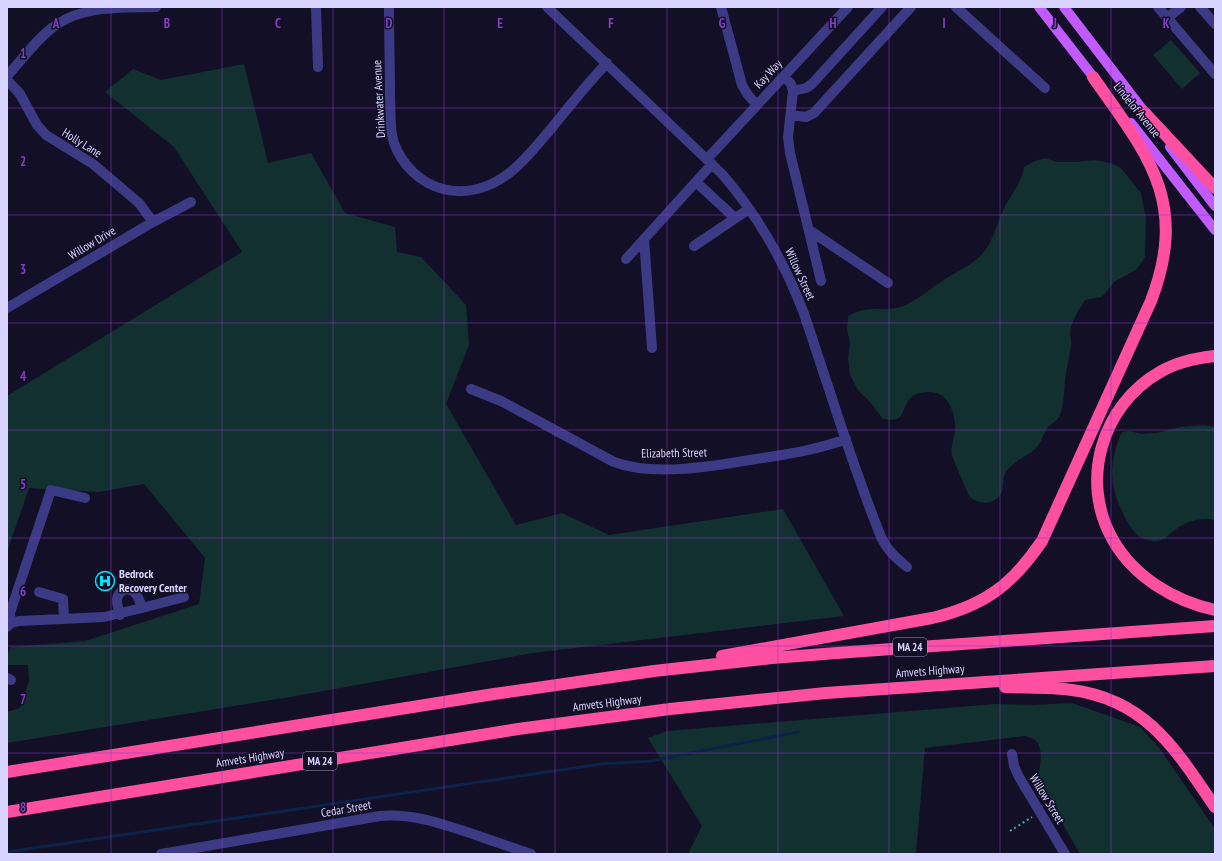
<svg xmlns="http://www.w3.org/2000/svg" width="1222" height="861" viewBox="0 0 1222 861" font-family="'PT Sans Narrow',sans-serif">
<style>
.green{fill:#12302f}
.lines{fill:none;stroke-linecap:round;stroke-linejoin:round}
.stream{stroke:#0c2248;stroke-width:3}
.path{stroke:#2fb8b0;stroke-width:2;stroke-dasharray:2 3;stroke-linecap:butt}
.minor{stroke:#3d3a85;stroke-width:10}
.major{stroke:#c25bff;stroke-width:10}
.highway{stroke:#ff4fa3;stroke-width:12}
.grid{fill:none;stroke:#843dc5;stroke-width:1;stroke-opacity:0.55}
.labels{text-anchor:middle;stroke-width:3;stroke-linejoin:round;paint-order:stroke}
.shield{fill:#130f26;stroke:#9e99be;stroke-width:1}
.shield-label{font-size:11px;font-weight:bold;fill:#d9d4ff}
.street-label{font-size:12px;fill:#d9d4ff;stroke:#130f26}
.poi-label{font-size:12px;font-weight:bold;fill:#d9d4ff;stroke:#130f26;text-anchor:start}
.grid-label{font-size:13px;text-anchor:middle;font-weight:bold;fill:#843dc5;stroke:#130f26;stroke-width:3;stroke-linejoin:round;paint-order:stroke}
</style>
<rect width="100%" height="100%" fill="#130f26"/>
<!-- green -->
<path class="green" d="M 1171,40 L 1200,73 L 1182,89 L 1153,55 Z
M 244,64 L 268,163 L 311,153 L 345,213 L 395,227 L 397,252 L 421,257 L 466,305 L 469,345 L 446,404 L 516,525 L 562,513 L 609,535 L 783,509 L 844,616 L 533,653 L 296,696 L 7,743 L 7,712 L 20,708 L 29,681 L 28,665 L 7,665 L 7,655 L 11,647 L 85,641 L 199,604 L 205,558 L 144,484 L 99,492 L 29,488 L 7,552 L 7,396 L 242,252 L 174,147 L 105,92 L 133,69 L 161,80 Z
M 1045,158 L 1057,162 L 1076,162 L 1094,160 L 1110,163 L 1120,167 L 1141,193 L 1146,219 L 1145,257 L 1137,269 L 1114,282 L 1102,297 L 1085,300 C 1079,310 1071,321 1070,333 C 1070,337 1072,341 1071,345 C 1070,357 1066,369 1065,381 C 1064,391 1064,408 1059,417 C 1057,421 1051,424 1048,427 C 1043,434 1041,444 1034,450 C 1025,457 1015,461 1007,470 C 999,480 1009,496 990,502 C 984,504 974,501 970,497 C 968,495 953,458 952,455 C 950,447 954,438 955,431 C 956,419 951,399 939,394 C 928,390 912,392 907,403 C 900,417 902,422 883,419 L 870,402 L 858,390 L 850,375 L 848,358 L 850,343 L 847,330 L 848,317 C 863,304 884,312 901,307 C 916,301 929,290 942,281 C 956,272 973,265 984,252 C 993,241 997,223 1003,211 C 1007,201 1014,193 1018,184 C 1021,179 1023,173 1024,167 L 1035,161 Z
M 1204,425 L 1215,427 L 1215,520 C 1201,517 1186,521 1175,530 C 1168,534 1166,540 1157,541 C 1152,542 1142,539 1137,535 C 1127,525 1114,497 1113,483 C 1110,466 1115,447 1122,432 L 1130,431 L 1141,434 L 1156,433 L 1180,427 Z
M 1072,703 L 1140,727 L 1160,749 L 1215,829 L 1215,854 L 1080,854 L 1037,779 C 1040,767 1045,748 1034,739 C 1031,738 1028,737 1025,736 L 925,748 L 916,854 L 688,854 L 702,826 L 648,738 L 667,731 L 995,704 L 1032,705 Z"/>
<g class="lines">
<!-- stream -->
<path class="stream" d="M 7,852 L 601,764 L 651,761 L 798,732"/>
<!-- path -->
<path class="path" d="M 1010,831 L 1032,817"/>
<!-- minor -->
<path class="minor" d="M 316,7 L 318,67
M 389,7 C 389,36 390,66 390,95 C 391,110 389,128 394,143 C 402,165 420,183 443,189 C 466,195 489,188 508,174 C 524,162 537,145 550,130 C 568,108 586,85 607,63
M 547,7 L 722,174 C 756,213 784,262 803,311 C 812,337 820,363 829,389 C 845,439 862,489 881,537 C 887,550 896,558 907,567
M 721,7 L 742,85 L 748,95 L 757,105
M 956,7 L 1045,88
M 1158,7 L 1215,74
M 1200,7 L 1215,24
M 1167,18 L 1181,7
M 7,76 C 22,60 38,37 56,25 C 84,5 123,8 156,7
M 784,76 L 791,84 L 793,91 L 788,137 L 790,153 L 821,281
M 7,80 L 20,94 L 37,125 L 46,135 L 93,164 L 139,203 L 153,222
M 793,91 L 806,88 L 812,84 L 882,7
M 791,115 L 806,117 L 814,113 L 911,7
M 707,159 L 848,7
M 696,182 L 735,218
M 809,230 L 888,283
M 644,239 L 652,348
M 694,246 L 749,209
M 626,259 L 712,164
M 7,308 L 153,222 L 191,202
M 471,389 L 501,401 L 614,462 C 654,477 715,466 756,459 C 787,454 817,450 846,439
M 39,592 L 63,599 L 64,619
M 142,608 L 184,597
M 11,623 L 10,613 L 51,490 L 85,498
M 7,627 L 11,623 L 19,621 L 104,617 L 142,608 C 139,599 137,590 126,589 C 113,594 117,604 120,615
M 7,678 L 11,680
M 1012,754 L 1014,766 L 1019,777 L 1065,854
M 161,854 L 380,816 C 413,813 442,824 473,834 C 492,841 511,847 531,854"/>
<!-- major -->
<path class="major" d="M 1039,7 L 1098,83
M 1064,7 L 1149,118
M 1131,123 L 1215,230
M 1170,147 L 1215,206"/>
<!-- highway -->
<path class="highway" d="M 1144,112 L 1215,188
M 1215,356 C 1196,358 1177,362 1160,372 C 1102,405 1079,481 1113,540 C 1134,577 1174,601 1215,610
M 722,656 L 932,618 C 984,606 1012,585 1042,541 L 1151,301 C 1189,201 1148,155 1093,77
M 1005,687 C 1027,688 1050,687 1072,690 C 1147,700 1176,750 1215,807
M 7,772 L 494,694 L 654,671 L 772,658 L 850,652 L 1215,626
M 7,812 L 518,729 L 670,709 L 826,693 L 1215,666"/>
</g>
<!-- grid -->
<path class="grid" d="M 111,7 L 111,854M 222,7 L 222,854M 333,7 L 333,854M 444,7 L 444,854M 555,7 L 555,854M 667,7 L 667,854M 778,7 L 778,854M 889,7 L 889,854M 1000,7 L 1000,854M 1111,7 L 1111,854M 7,108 L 1215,108M 7,215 L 1215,215M 7,323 L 1215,323M 7,430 L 1215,430M 7,538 L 1215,538M 7,646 L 1215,646M 7,753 L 1215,753"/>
<!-- icons -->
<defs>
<symbol id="hospital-ring" viewBox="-11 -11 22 22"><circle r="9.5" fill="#130f26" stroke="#00e5ff" stroke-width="1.5"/><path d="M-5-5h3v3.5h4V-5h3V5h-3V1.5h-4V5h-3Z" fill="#00e5ff"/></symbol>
</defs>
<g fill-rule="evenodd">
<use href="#hospital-ring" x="94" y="570" width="22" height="22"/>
</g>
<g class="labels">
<!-- shield labels -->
<g class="shield">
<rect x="893" y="638" width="34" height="18" rx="3"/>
<rect x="303" y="752" width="34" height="18" rx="3"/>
</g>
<g class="shield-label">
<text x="910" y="651">MA 24</text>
<text x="320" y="765">MA 24</text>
</g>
<!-- street labels -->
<g class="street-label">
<text transform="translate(768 74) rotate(-47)" y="4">Kay Way</text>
<text transform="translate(379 99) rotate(-93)" y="4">Drinkwater Avenue</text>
<text transform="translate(1137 110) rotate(51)" y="4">Lindelof Avenue</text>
<text transform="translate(82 143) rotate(32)" y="4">Holly Lane</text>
<text transform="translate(92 243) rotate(-31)" y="4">Willow Drive</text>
<text transform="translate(800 274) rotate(65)" y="4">Willow Street</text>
<text transform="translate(674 453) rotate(-1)" y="4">Elizabeth Street</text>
<text transform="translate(930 671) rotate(-4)" y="4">Amvets Highway</text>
<text transform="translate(607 703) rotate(-7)" y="4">Amvets Highway</text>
<text transform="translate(250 758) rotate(-9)" y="4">Amvets Highway</text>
<text transform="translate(1047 799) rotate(59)" y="4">Willow Street</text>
<text transform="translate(346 809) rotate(-10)" y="4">Cedar Street</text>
</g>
<!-- poi labels -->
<g class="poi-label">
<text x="119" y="578">Bedrock<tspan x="119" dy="14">Recovery Center</tspan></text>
</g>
</g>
<g class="grid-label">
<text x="56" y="28">A</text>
<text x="167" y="28">B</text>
<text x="278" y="28">C</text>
<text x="389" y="28">D</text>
<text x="500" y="28">E</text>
<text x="611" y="28">F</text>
<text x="722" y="28">G</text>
<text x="833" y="28">H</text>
<text x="944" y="28">I</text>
<text x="1055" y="28">J</text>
<text x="1166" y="28">K</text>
<text x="23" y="58">1</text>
<text x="23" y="166">2</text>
<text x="23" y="274">3</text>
<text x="23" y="381">4</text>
<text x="23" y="489">5</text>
<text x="23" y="596">6</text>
<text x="23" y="704">7</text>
<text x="23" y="812">8</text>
</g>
<!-- border -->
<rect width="1222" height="861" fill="none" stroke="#d9d4ff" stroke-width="16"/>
</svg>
